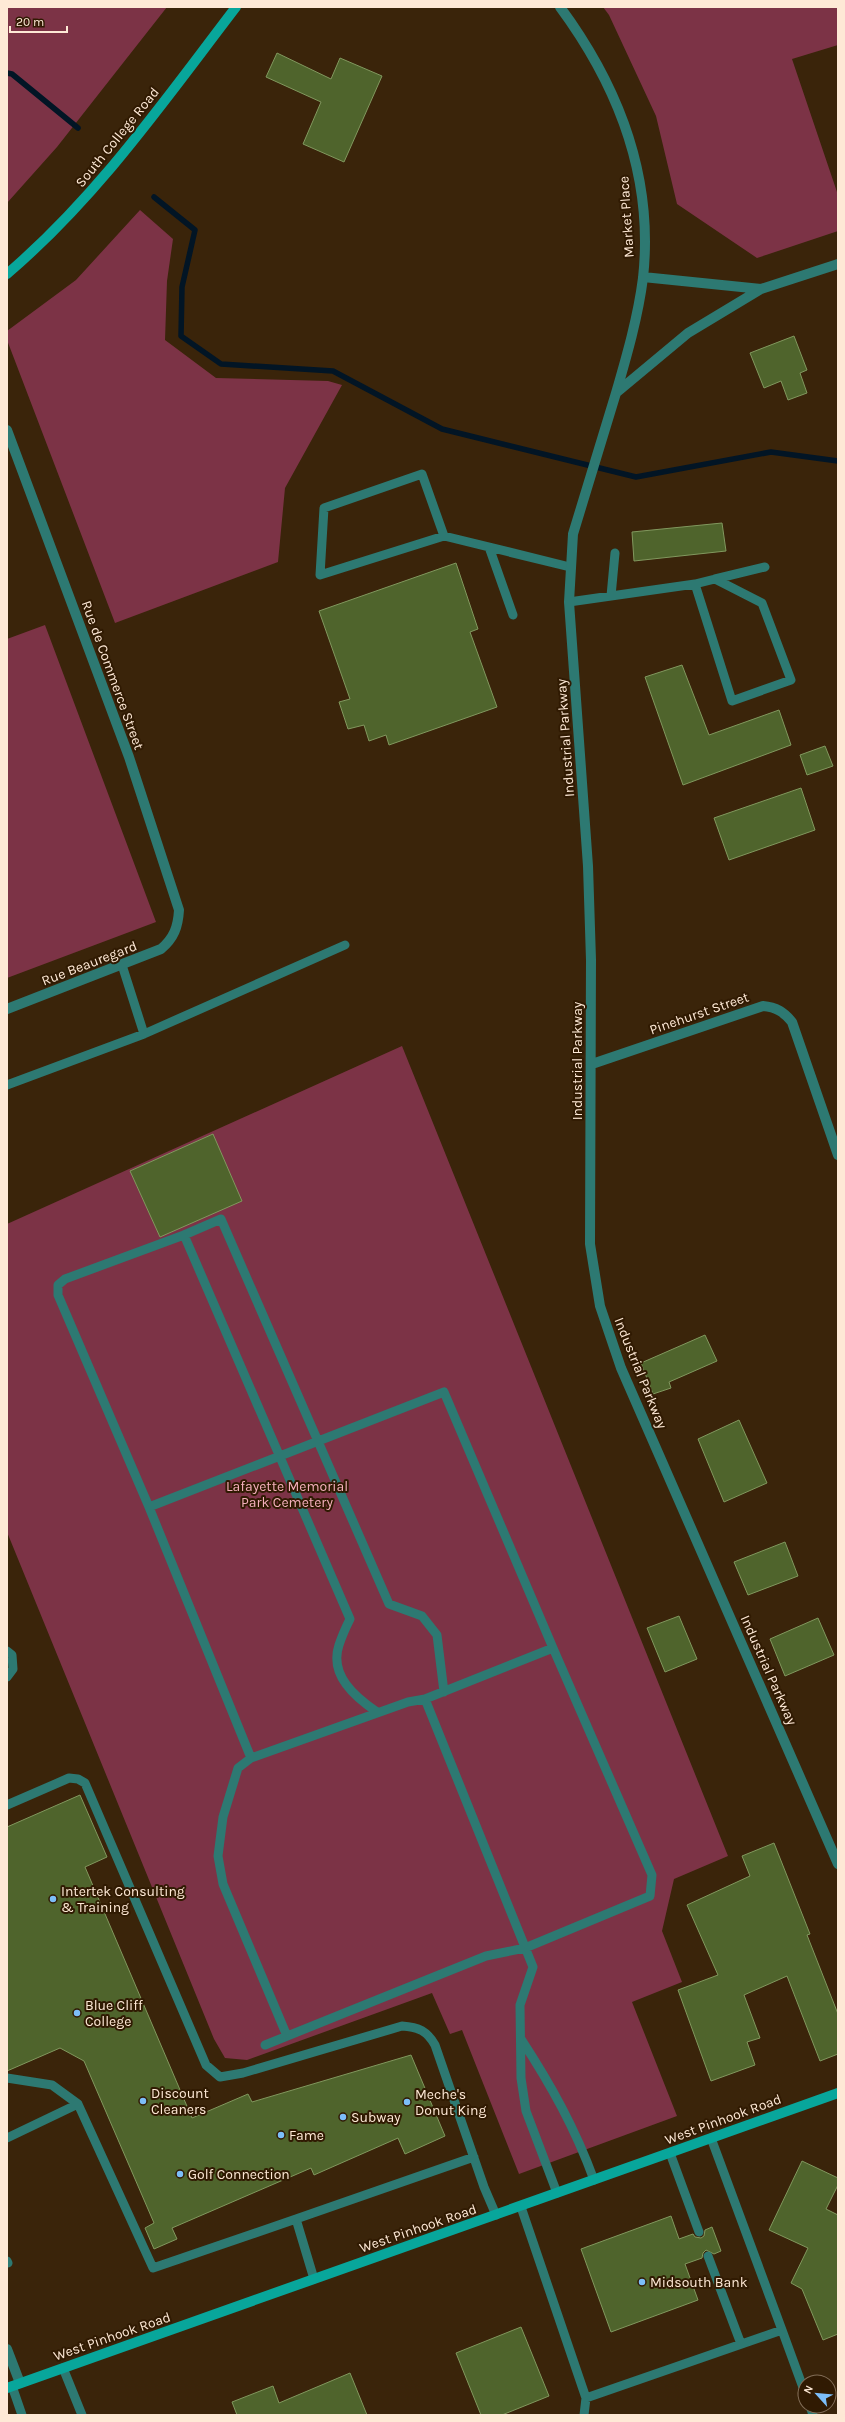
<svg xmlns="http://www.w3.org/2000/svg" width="845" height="2422" viewBox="0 0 845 2422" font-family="Karla,sans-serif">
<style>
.green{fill:#7c3346}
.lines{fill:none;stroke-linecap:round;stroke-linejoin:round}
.stream{stroke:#021525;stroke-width:5.5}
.building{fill:#4f642c;stroke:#81985e}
.lane{stroke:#2d7972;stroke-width:9}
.street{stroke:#2d7972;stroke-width:10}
.secondary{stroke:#08a69b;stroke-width:10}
.poi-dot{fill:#7cbef9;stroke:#301a02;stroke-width:1.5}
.labels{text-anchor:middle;stroke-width:4;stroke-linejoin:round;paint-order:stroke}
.street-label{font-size:14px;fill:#fee9d6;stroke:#301a02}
.park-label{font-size:14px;fill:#f5b0bd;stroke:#301a02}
.poi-label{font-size:14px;fill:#fee9d6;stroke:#301a02;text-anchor:start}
</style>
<rect width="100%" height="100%" fill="#3a240a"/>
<!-- green -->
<path class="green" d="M 7,7 L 167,7 L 57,147 L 7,203 Z
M 603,7 L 838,7 L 838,45 L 792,59 L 838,195 L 838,231 L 757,258 L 677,204 L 656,116 L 609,15 Z
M 140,210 L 173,239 L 167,281 L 165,340 L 216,378 L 328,381 L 342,385 L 285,488 L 278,562 L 115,623 L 7,340 L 7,331 L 76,280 Z
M 45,625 L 156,922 L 7,978 L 7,639 Z
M 402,1046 L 728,1856 L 674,1879 L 662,1931 L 682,1982 L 632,2002 L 677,2116 L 519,2174 L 462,2030 L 450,2034 L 432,1993 L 247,2060 L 225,2058 L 214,2039 L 7,1532 L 7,1224 Z"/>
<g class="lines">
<!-- stream -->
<path class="stream" d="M 7,73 L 12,74 L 78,128
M 154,197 L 195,230 L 182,287 L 181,336 L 221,364 L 333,371 L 442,429 L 636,477 L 771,452 L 838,461"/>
</g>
<!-- building -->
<path class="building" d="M 277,53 L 331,79 L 340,58 L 382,76 L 344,162 L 303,144 L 321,102 L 266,77 Z
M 794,336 L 807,370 L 800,373 L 807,393 L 788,400 L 781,381 L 764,388 L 750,353 Z
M 722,523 L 726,551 L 634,561 L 632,532 Z
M 456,563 L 478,629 L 470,632 L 497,707 L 389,745 L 386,735 L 369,741 L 364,725 L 348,729 L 339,702 L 350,699 L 319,611 Z
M 682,665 L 709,735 L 779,710 L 791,745 L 683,785 L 645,677 Z
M 825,746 L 833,766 L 807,775 L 800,755 Z
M 801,788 L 815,830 L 729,860 L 714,818 Z
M 213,1134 L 242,1201 L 160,1237 L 130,1171 Z
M 705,1335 L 717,1361 L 669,1382 L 671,1388 L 653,1394 L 641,1363 Z
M 739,1420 L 767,1483 L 724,1502 L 698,1439 Z
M 785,1542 L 798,1576 L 748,1595 L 734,1562 Z
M 679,1616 L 697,1659 L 665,1672 L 647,1628 Z
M 818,1618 L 834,1655 L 785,1676 L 770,1639 Z
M 80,1795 L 107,1857 L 85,1867 L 192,2118 L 248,2094 L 252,2102 L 411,2055 L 445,2136 L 405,2154 L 398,2138 L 314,2175 L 311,2168 L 172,2228 L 177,2239 L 154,2249 L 145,2228 L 154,2223 L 84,2061 L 60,2048 L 7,2071 L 7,1827 Z
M 774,1843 L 810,1934 L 807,1935 L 838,2014 L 838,2054 L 820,2061 L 787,1976 L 744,1995 L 760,2038 L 747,2042 L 755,2065 L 711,2081 L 678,1990 L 718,1975 L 687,1905 L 750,1876 L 742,1856 Z
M 802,2161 L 838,2178 L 838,2185 L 826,2209 L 838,2215 L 838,2334 L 823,2340 L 802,2289 L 791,2283 L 808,2248 L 769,2230 Z
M 671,2216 L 679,2239 L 693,2234 L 695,2237 L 701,2238 L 704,2236 L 705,2230 L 712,2227 L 721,2251 L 714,2254 L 706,2250 L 703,2253 L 702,2258 L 685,2264 L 698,2300 L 611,2332 L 581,2249 Z
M 521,2327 L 549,2396 L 502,2415 L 481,2415 L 456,2353 Z
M 350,2373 L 367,2415 L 237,2415 L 232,2402 L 273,2386 L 279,2403 Z"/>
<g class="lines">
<!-- lane -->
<path class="lane" d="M 444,536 L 422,474 L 324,508 L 320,575 L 444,536 L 570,567
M 489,547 L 513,615
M 715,579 L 765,567
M 611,596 L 615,553
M 569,602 L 695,584 L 715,579 L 762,603 L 791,680 L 732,701 L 695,584
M 144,1034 L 345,945
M 7,1085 L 144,1034 L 122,965
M 184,1235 L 350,1619 C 346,1627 342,1636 339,1645 C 329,1675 355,1697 377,1712
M 149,1507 L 444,1392 L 553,1648 L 425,1699 L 408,1702 L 251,1758
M 7,1651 L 12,1655 L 13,1669 L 7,1677
M 425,1699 L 533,1967 L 520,2005 L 521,2078 L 526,2111 L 557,2193
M 7,1805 L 69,1778 L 78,1779 L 85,1783 L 206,2065 L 220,2077 L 243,2073 L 402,2026 C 419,2027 427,2031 435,2045 L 484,2187 L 496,2215
M 287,2036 L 223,1884 L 218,1856 L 223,1817 L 238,1768 L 251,1758 L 149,1507 L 58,1295 L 58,1285 L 65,1279 L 184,1235 L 221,1219 L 389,1604 L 422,1616 L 437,1635 L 444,1692
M 521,2039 C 551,2085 575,2128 594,2180
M 265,2045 L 486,1956 L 525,1948 L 650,1896 L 652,1875 L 553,1648
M 7,2078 L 52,2085 L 78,2104
M 7,2138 L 78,2104 L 153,2268 L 296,2219
M 670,2153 L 699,2232
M 521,2207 L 586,2398 L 782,2330 L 711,2138
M 708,2256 L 741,2344
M 7,2261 L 8,2263
M 314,2279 L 296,2219 L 474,2157
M 782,2330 L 805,2393
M 63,2368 L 82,2415
M 12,2386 L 22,2415
M 810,2406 L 813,2415
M 584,2415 L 586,2398"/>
<!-- street -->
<path class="street" d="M 560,7 C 619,87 654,177 643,278 C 638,317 627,355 616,393
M 838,264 L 761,289 L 688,333 L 616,393 L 573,534 L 569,602 L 588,866 L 591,960 L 590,1244 L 600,1306 L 621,1368 L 838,1864
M 643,277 L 761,289
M 7,430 L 129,757 L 179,910 C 178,927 174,938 161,949 L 7,1009
M 592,1064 L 763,1006 C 776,1007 784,1012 792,1022 L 838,1155
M 7,2349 L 20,2383"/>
<!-- secondary -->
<path class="secondary" d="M 7,274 C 98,196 164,101 236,7
M 7,2388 L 838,2093"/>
</g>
<!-- markers -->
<g class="poi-dot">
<circle cx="53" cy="1899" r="4"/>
<circle cx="77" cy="2013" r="4"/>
<circle cx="143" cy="2101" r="4"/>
<circle cx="407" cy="2102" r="4"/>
<circle cx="343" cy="2117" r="4"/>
<circle cx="281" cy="2135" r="4"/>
<circle cx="180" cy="2174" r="4"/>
<circle cx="642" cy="2282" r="4"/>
</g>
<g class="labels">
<!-- street labels -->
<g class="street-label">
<text transform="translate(117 137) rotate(-51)" y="5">South College Road</text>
<text transform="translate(626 217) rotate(-94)" y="5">Market Place</text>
<text transform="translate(113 675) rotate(70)" y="5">Rue de Commerce Street</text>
<text transform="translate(565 738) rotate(-94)" y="5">Industrial Parkway</text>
<text transform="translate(89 963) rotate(-21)" y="5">Rue Beauregard</text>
<text transform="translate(699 1013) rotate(-19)" y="5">Pinehurst Street</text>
<text transform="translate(577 1061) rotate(-90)" y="5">Industrial Parkway</text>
<text transform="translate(641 1373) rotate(68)" y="5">Industrial Parkway</text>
<text transform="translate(769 1670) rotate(66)" y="5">Industrial Parkway</text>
<text transform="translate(723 2119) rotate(-20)" y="5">West Pinhook Road</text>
<text transform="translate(418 2228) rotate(-19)" y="5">West Pinhook Road</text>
<text transform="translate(112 2336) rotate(-19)" y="5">West Pinhook Road</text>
</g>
<!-- park labels -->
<g class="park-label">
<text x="287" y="1491">Lafayette Memorial<tspan x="287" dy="16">Park Cemetery</tspan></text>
</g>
<!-- poi labels -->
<g class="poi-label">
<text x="61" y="1896">Intertek Consulting<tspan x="61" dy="16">&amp; Training</tspan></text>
<text x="85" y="2010">Blue Cliff<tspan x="85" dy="16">College</tspan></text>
<text x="151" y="2098">Discount<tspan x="151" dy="16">Cleaners</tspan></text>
<text x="415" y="2099">Meche's<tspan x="415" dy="16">Donut King</tspan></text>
<text x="351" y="2122">Subway</text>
<text x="289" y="2140">Fame</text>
<text x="188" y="2179">Golf Connection</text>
<text x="650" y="2287">Midsouth Bank</text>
</g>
</g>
<!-- border -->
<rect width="845" height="2422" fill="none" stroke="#fee9d6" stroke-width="16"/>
<!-- north arrow -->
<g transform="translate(817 2394) rotate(297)"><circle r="19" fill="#301a02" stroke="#826d57"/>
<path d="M0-3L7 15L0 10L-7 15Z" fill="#7cbef9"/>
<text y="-6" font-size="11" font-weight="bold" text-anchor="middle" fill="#fee9d6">N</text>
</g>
<!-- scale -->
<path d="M10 26v6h57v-6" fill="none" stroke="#fee9d6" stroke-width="2"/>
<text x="16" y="26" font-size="12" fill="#fee9d6" stroke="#301a02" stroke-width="3" paint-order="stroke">20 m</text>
</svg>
